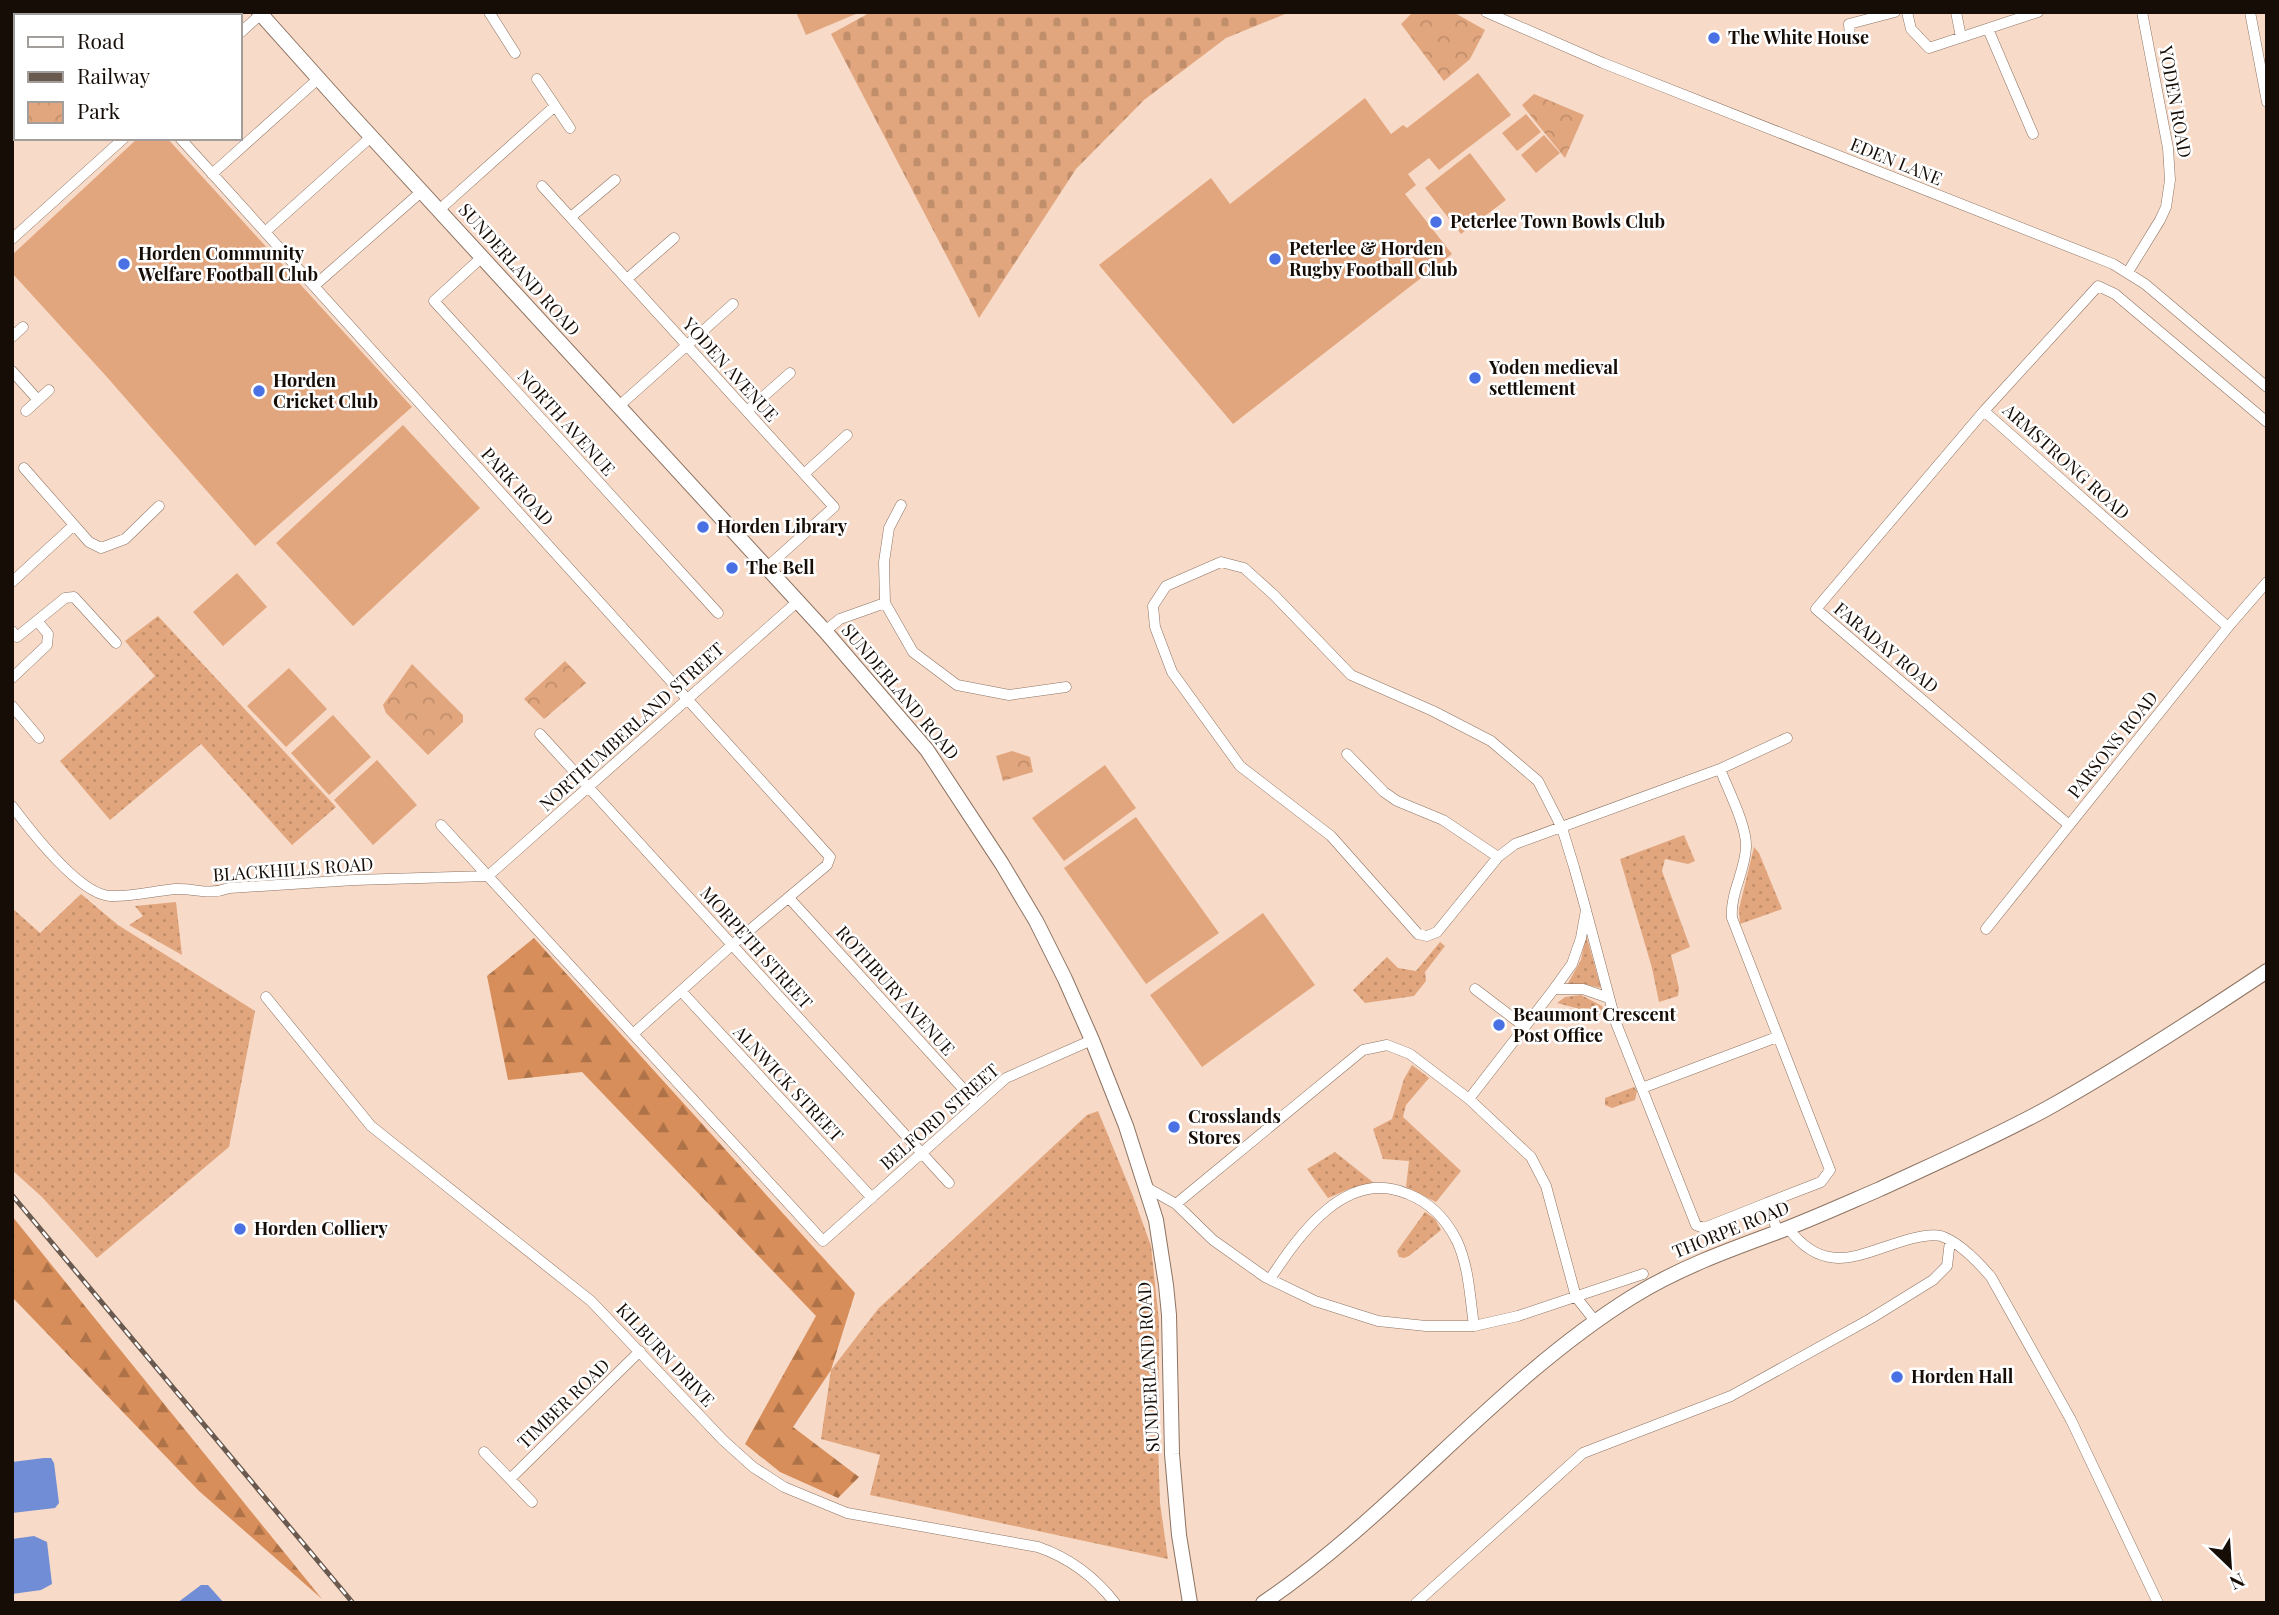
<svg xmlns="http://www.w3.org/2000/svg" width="2279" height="1615" viewBox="0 0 2279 1615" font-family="'Playfair Display',serif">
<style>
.grass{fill:url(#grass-dots)}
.forest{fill:url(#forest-firs)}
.cemetery{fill:url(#cemetery-stones)}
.park{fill:url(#park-crowns)}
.pitch{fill:#e2a67e}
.water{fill:#708dd5}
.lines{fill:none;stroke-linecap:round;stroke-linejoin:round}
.minor-casing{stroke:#8d7362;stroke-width:11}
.primary-casing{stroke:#8d7362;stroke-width:16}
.minor{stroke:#fff;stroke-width:10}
.primary{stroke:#fff;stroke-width:14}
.rail-casing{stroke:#69594e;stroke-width:5}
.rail{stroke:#fff;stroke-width:2.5;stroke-dasharray:8;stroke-linecap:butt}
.poi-dot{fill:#4a71e4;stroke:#fff;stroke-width:2.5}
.labels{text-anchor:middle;stroke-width:5;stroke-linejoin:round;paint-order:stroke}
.poi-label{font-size:18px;font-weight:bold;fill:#160d07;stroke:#fff;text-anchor:start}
.street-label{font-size:18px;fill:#160d07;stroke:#fff}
</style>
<defs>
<pattern id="grass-dots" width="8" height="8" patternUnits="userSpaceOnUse" patternTransform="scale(1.75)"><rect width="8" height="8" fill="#e2a67e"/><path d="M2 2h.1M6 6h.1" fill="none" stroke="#c18e6b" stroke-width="1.8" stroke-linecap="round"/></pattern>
<pattern id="forest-firs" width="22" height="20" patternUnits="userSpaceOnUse" patternTransform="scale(1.75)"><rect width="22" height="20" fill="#d88e5a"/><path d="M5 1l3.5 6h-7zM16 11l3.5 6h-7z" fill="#ae7248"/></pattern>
<pattern id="cemetery-stones" width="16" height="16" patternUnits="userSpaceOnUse" patternTransform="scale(1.75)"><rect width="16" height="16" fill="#e2a67e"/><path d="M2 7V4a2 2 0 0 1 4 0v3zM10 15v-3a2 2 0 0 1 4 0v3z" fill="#c18e6b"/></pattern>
<pattern id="park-crowns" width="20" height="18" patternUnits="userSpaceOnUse" patternTransform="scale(1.75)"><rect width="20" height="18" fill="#e2a67e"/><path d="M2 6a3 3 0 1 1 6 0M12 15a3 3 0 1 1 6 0" fill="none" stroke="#c18e6b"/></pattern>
</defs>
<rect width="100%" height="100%" fill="#f7dac7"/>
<!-- grass -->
<path class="grass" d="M 158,616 L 336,807 L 292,845 L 201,744 L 110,820 L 60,761 L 155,676 L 125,641 Z
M 1684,835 L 1695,861 L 1688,864 L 1665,859 L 1662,871 L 1690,947 L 1671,955 L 1679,988 L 1678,996 L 1659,1002 L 1652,968 L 1620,859 Z
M 1754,847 L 1759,853 L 1782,909 L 1740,924 L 1739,909 Z
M 81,894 L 118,925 L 255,1011 L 229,1147 L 97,1258 L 42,1197 L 12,1170 L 12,908 L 40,933 Z
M 176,902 L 182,955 L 129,925 L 143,916 L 135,906 Z
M 1586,935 L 1601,988 L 1583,984 L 1567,985 L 1581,960 Z
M 1440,942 L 1445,946 L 1425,972 L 1426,981 L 1414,996 L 1365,1003 L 1353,990 L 1387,957 L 1398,968 L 1416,971 Z
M 1581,995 L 1602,1006 L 1606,1016 L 1557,1003 L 1565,997 Z
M 1412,1065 L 1429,1078 L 1406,1105 L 1403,1117 L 1461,1171 L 1436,1202 L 1406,1187 L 1409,1161 L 1383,1159 L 1373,1129 L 1392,1119 L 1404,1079 Z
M 1634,1087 L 1637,1091 L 1635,1100 L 1612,1108 L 1605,1105 L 1605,1098 Z
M 1098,1111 L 1133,1196 L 1151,1246 L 1159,1321 L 1158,1445 L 1160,1503 L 1168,1559 L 870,1495 L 880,1455 L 821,1439 L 831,1370 L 878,1309 L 1087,1115 Z
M 1335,1152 L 1374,1183 L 1349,1189 L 1328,1198 L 1307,1169 Z
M 1425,1212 L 1435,1219 L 1441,1230 L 1409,1256 L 1404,1258 L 1399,1257 L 1397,1251 Z"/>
<!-- forest -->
<path class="forest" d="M 534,938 L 855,1293 L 831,1370 L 793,1427 L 859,1477 L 838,1498 L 780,1472 L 745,1444 L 816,1316 L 582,1072 L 508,1080 L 487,976 Z
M 12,1216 L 322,1599 L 199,1491 L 12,1297 Z"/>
<!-- cemetery -->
<path class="cemetery" d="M 871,12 L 1290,12 L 1226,38 L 1144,100 L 1076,169 L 979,318 L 831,34 Z"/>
<!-- park -->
<path class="park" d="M 1413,12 L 1453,12 L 1485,30 L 1470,59 L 1444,81 L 1401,24 Z
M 1534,94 L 1584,115 L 1565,158 L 1522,105 Z
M 565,661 L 586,683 L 544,719 L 524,699 Z
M 412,664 L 463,715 L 463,722 L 428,755 L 386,713 L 383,705 Z
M 1012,751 L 1030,757 L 1033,772 L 1003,781 L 996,756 Z"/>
<!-- pitch -->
<path class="pitch" d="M 796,12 L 857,12 L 858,13 L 806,35 Z
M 1478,73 L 1511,115 L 1439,170 L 1429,158 L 1408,174 L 1416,185 L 1405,194 L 1452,254 L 1233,424 L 1099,265 L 1211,178 L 1230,204 L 1365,98 L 1391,134 L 1403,125 L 1407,128 Z
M 1526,114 L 1541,132 L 1517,151 L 1502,133 Z
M 1544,135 L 1560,153 L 1536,173 L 1521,155 Z
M 138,138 L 167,138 L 412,407 L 255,546 L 106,376 L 12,273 L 12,255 Z
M 1470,153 L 1506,200 L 1461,234 L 1425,188 Z
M 403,425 L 480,508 L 353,626 L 276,543 Z
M 237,573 L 267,607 L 223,646 L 193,612 Z
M 289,668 L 327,709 L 286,747 L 247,706 Z
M 333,715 L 371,757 L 329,795 L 291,753 Z
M 377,760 L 417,805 L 373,845 L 334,800 Z
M 1105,765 L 1136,808 L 1064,861 L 1032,818 Z
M 1136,817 L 1219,933 L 1146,984 L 1064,868 Z
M 1263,913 L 1315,985 L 1202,1067 L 1150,995 Z"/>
<!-- water -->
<path class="water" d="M 44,1458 L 51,1458 L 54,1463 L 59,1503 L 55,1508 L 12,1513 L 12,1462 Z
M 34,1536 L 47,1542 L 52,1584 L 41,1590 L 12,1594 L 12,1539 Z
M 201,1585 L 208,1585 L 224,1603 L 177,1603 Z"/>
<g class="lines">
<defs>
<path id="minor" d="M 64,12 L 67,16
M 158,12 L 161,16
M 489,12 L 515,53
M 1486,12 L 1603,63 L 2113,264 L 2145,284 L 2267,387
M 1907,12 L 1911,29 L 1929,48 L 2038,12
M 1956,12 L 1961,37
M 2250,12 L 2267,102
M 1988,29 L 2033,134
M 240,33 L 261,14
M 1850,36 L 1849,24 L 1895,12
M 12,61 L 16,64
M 537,79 L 570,128
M 12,136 L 16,133
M 180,138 L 830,857 L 827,865 L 732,945 L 633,1034
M 212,174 L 318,79
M 542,186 L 834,507 L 766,568
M 439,210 L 555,106
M 571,217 L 615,180
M 265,232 L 372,136
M 12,239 L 124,138
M 481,258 L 434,301 L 718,613
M 2128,272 L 2160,220 L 2166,207 L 2170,180 L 2168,148 L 2142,12
M 627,279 L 674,238
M 314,286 L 421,192
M 12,337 L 23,327
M 12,371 L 38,400 L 49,390
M 618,407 L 733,304
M 26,411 L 38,400
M 747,411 L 790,373
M 1984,411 L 1816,609 L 2069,825
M 24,468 L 89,542 L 101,548 L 125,539 L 159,506
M 804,474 L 847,435
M 901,505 L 889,528 L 884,562 L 885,603 L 913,652 L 957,685 L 1009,695 L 1066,687
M 12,582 L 74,525
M 2228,627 L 1984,411 L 2098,286 L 2115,294 L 2267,422
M 12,631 L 17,637 L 65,598 L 74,597 L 116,643
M 825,631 L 840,619 L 885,603
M 12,678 L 47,645 L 48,634 L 38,622
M 12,706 L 39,738
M 540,734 L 949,1183
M 1347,754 L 1384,792 L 1397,801 L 1443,820 L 1498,857
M 1720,769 C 1728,790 1747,826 1746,847 C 1745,872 1730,893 1732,918 L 1830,1170 L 1821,1182 L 1767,1203 L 1778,1232
M 12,806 C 30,830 79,894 110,896 C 131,897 154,891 175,889 C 196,888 207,896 229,888 L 354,880 L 488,876 L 797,602
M 441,825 L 823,1241 L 1006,1078 L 1092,1040
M 789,898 L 977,1104
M 1587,914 L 1616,1023 L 1696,1225 L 1704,1228 L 1767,1203
M 1986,929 L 2228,627 L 2267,582
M 1475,989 L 1525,1027
M 1554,989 L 1583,989 L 1609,998
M 681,991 L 872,1198
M 266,997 L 371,1126 L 591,1301 L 723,1440 L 753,1467 L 784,1487 L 847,1513 L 1038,1547 C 1070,1558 1094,1576 1115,1603
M 1642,1088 L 1777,1037
M 1469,1099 L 1554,989 L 1572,964 L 1581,938 L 1586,910 L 1574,867 L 1562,828 L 1538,781 L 1491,741 L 1433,711 L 1351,675 L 1274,595 L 1244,568 L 1221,562 L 1166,586 L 1153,606 L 1155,627 L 1172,672 L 1240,766 L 1331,836 L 1418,934 L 1427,936 L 1437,932 L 1498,857 L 1515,844 L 1720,769 L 1787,738
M 1146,1187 L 1176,1204 L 1213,1240 L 1265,1277 L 1315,1301 L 1378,1321 L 1426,1326 L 1474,1326 L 1518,1316 L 1643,1274
M 1176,1204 L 1363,1050 L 1387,1045 L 1410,1054 L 1469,1099 L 1531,1157 L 1546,1186 L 1576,1297 L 1595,1321
M 1788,1228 C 1828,1281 1865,1250 1914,1238 C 1922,1236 1933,1234 1941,1236 C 1959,1242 1979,1263 1991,1277 L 2071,1420 L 2158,1603
M 1270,1279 C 1299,1235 1346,1167 1408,1194 C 1431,1203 1446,1219 1457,1241 C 1469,1267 1470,1298 1474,1326
M 484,1452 L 532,1502
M 510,1479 L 640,1351
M 1416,1603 L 1583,1453 L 1731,1396 L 1870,1319 L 1933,1280 L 1947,1266 L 1950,1241"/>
<path id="primary" d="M 259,12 L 344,107 L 825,631 L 927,750 L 1002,864 L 1036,921 L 1065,979 L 1092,1040 L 1126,1126 L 1156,1220 L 1166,1285 L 1169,1315 L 1172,1454 L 1179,1535 L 1190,1603
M 1263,1603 C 1396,1513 1496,1382 1632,1297 C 1677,1269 1726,1251 1775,1233 C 1810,1220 1845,1204 1880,1189 C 1936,1163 1993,1138 2048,1108 C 2123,1066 2195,1019 2267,971"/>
</defs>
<!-- minor casing -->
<use href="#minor" class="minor-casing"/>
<!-- primary casing -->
<use href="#primary" class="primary-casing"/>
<!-- minor -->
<use href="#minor" class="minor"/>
<!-- primary -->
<use href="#primary" class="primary"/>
<defs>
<path id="rail" d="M 12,1195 L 353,1603"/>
</defs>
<!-- rail casing -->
<use href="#rail" class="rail-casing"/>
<!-- rail -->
<use href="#rail" class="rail"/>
</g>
<!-- markers -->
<g class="poi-dot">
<circle cx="1714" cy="38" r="7"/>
<circle cx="1436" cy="222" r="7"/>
<circle cx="1275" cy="259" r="7"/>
<circle cx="124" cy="264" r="7"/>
<circle cx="1475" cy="378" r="7"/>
<circle cx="259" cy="391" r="7"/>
<circle cx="703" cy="527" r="7"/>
<circle cx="732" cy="568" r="7"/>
<circle cx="1499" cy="1025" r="7"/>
<circle cx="1174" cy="1127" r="7"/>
<circle cx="240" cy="1229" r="7"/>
<circle cx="1897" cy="1377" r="7"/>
</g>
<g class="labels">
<!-- poi labels -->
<g class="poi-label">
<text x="1728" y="44">The White House</text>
<text x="1450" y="228">Peterlee Town Bowls Club</text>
<text x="1289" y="255">Peterlee &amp; Horden<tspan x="1289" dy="21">Rugby Football Club</tspan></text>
<text x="138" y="260">Horden Community<tspan x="138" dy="21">Welfare Football Club</tspan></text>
<text x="1489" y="374">Yoden medieval<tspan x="1489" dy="21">settlement</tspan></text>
<text x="273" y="387">Horden<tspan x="273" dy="21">Cricket Club</tspan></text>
<text x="717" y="533">Horden Library</text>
<text x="746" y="574">The Bell</text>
<text x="1513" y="1021">Beaumont Crescent<tspan x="1513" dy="21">Post Office</tspan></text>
<text x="1188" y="1123">Crosslands<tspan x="1188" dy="21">Stores</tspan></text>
<text x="254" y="1235">Horden Colliery</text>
<text x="1911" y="1383">Horden Hall</text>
</g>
<!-- street labels -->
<g class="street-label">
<text transform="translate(2175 102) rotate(80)" y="6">YODEN ROAD</text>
<text transform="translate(1896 162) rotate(22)" y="6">EDEN LANE</text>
<text transform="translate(519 270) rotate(48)" y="6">SUNDERLAND ROAD</text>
<text transform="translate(730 370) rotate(48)" y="6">YODEN AVENUE</text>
<text transform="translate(566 423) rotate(48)" y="6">NORTH AVENUE</text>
<text transform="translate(2066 462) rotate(42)" y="6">ARMSTRONG ROAD</text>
<text transform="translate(517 487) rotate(48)" y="6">PARK ROAD</text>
<text transform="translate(1886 648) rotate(40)" y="6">FARADAY ROAD</text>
<text transform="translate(900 692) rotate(50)" y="6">SUNDERLAND ROAD</text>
<text transform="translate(632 727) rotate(-42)" y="6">NORTHUMBERLAND STREET</text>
<text transform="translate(2113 745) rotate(-51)" y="6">PARSONS ROAD</text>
<text transform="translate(293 870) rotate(-4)" y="6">BLACKHILLS ROAD</text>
<text transform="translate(756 948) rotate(48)" y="6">MORPETH STREET</text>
<text transform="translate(895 991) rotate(48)" y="6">ROTHBURY AVENUE</text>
<text transform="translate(788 1084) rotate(47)" y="6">ALNWICK STREET</text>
<text transform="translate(940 1117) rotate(-41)" y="6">BELFORD STREET</text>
<text transform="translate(1731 1230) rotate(-22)" y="6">THORPE ROAD</text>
<text transform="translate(665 1355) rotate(47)" y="6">KILBURN DRIVE</text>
<text transform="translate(1149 1367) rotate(-93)" y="6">SUNDERLAND ROAD</text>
<text transform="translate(564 1404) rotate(-44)" y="6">TIMBER ROAD</text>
</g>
</g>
<!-- border -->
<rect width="2279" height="1615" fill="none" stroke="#160d07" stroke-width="28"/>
<!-- legend -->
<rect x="14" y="14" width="228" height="126" fill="#ffffff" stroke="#a29e9c" stroke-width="2"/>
<rect x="28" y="37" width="35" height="10" fill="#ffffff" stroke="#a29e9c" stroke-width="2"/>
<text x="77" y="49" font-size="21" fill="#160d07">Road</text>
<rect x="28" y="72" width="35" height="10" fill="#69594e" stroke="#a29e9c" stroke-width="2"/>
<text x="77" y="84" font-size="21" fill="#160d07">Railway</text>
<rect x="28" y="102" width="35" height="21" fill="url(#park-crowns)" stroke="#a29e9c" stroke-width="2"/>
<text x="77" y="119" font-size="21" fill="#160d07">Park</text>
<!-- north arrow -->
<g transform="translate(2230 1566) rotate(155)" stroke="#ffffff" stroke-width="5" paint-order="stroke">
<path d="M0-5L12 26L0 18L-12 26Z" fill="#160d07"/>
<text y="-10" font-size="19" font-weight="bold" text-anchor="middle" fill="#160d07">N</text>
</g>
</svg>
